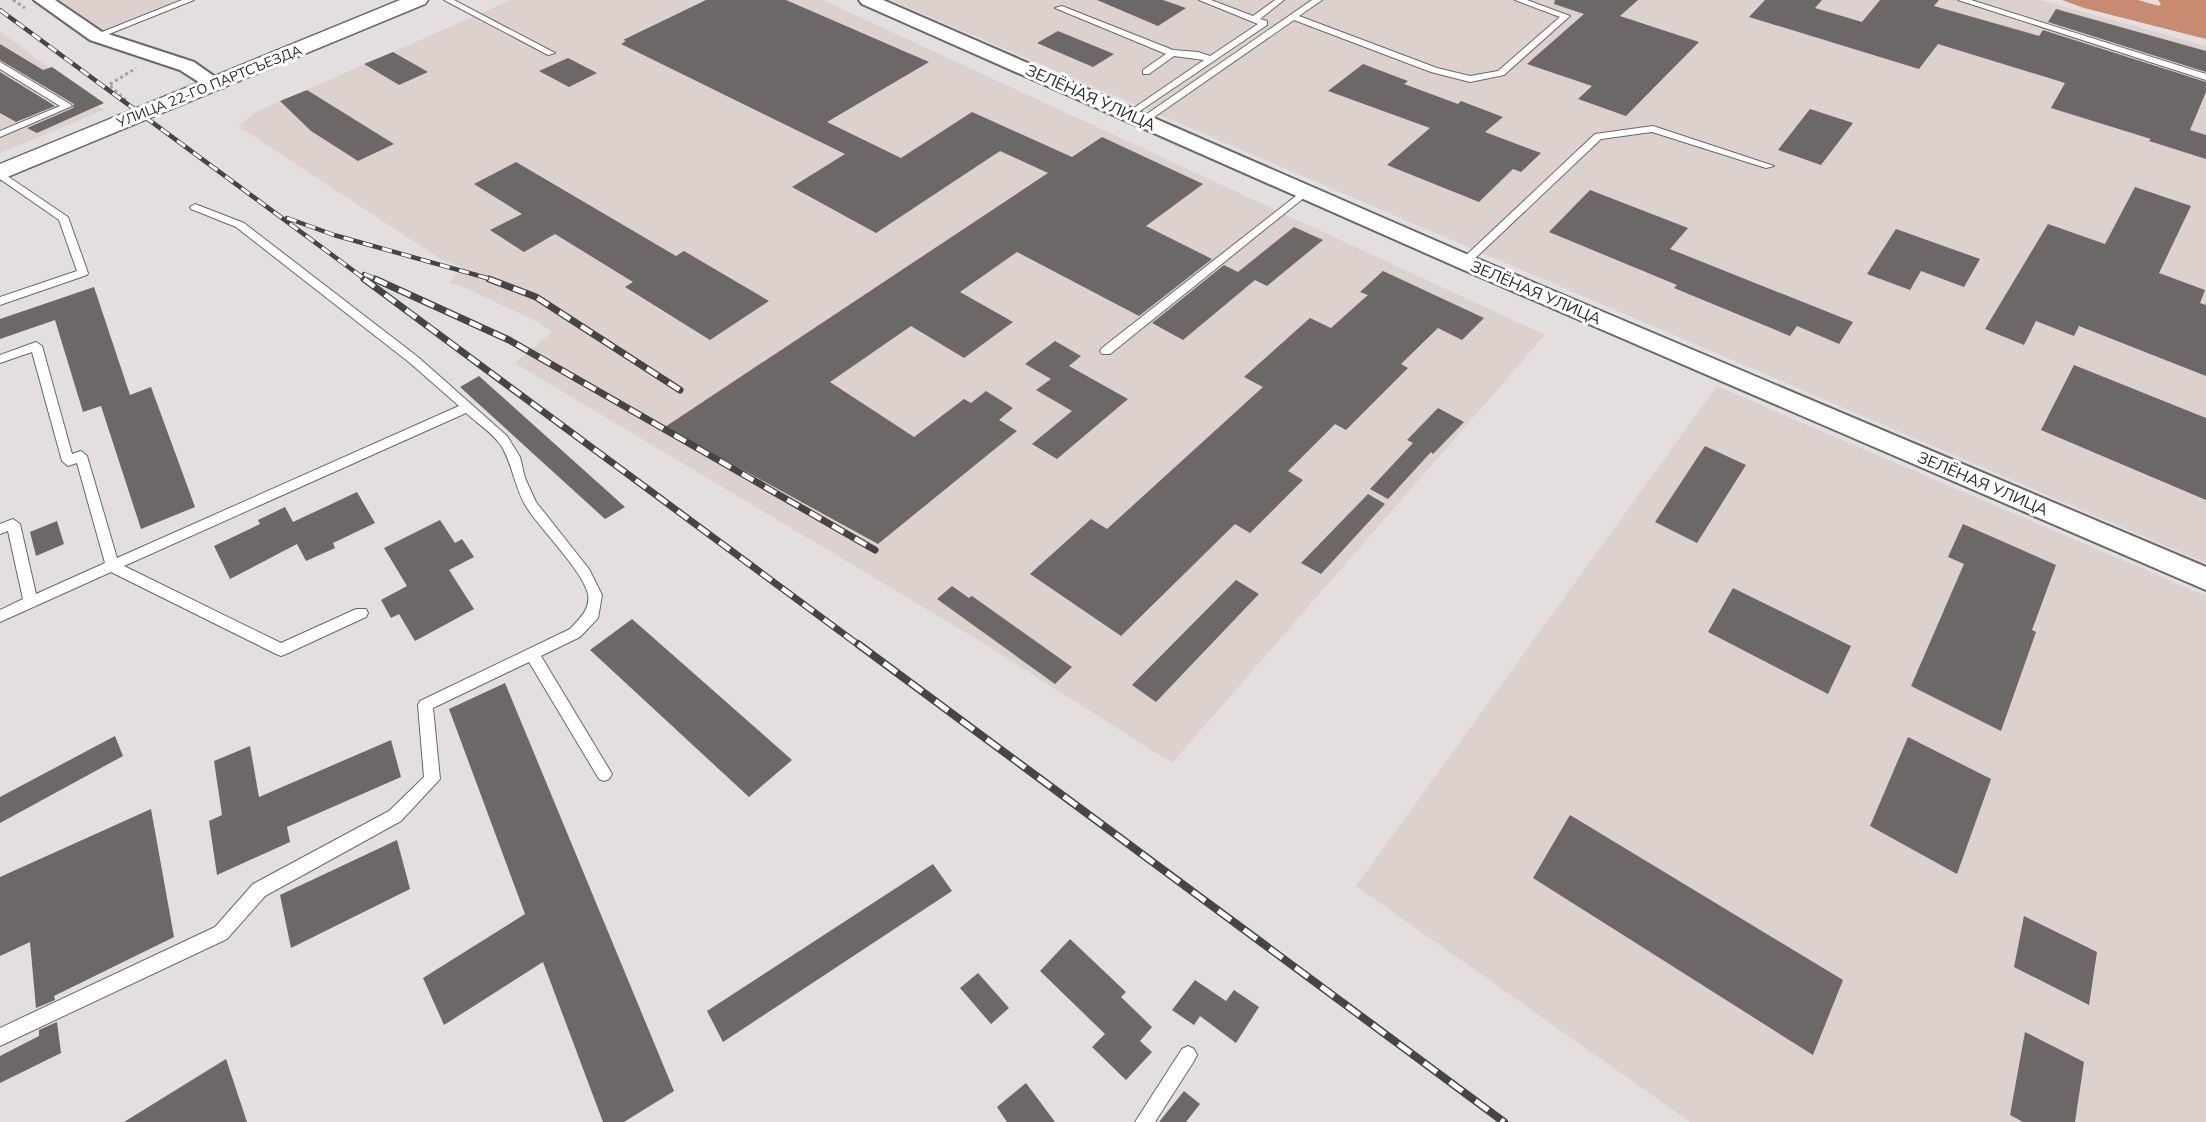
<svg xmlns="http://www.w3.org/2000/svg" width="2206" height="1122" viewBox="0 0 2206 1122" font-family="Mulish,sans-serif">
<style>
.built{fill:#dcd1cd}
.forest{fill:#c88b72}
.building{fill:#6b6867}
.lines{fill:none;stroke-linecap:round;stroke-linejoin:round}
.lane-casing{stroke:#6b6867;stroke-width:2}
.street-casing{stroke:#6b6867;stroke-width:4}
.secondary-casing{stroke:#6b6867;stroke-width:3}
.path{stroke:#a29f9e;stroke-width:3;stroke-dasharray:3 3;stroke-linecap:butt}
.lane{fill:#fff;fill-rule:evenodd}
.street{fill:#fff;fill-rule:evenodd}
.secondary{fill:#fff;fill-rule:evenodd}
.rail-far2-casing{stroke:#474544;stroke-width:4.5}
.rail-far1-casing{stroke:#474544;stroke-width:7}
.rail-casing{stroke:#474544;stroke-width:8}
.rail-far2{stroke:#fff;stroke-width:3;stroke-dasharray:10;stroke-linecap:butt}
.rail-far1{stroke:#fff;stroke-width:4.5;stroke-dasharray:13;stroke-linecap:butt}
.rail{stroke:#fff;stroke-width:5;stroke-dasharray:16;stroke-linecap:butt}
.labels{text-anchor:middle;stroke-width:6;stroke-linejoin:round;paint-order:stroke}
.far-street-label{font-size:14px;fill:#2c2b2a;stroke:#fff}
.street-label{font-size:16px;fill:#2c2b2a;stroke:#fff}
</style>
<rect width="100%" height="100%" fill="#e3dfde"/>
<!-- built -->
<path class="built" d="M 44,0 L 190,0 L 96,36 Z
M 511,0 L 823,0 L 1545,335 L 1172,763 L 983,643 L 515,363 L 552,332 L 538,322 L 465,288 L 449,283 L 463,267 L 442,260 L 238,126 L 256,112 Z
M 891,0 L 2040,0 L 2206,46 L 2206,563 Z
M 0,31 L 104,110 L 0,153 Z
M 1717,386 L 2206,596 L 2206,1122 L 1690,1122 L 1356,886 Z"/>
<!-- forest -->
<path class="forest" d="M 2062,0 L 2138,0 L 2159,6 L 2161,4 L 2158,0 L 2206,0 L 2206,39 L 2084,8 Z"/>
<!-- building -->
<path class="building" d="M 706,0 L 786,0 L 929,62 L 827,122 L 901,158 L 972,112 L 1072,157 L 1102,137 L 1203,184 L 1146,226 L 1212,259 L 1139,316 L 1017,252 L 960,292 L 1013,322 L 964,358 L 911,326 L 830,382 L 914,437 L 964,399 L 971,403 L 986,391 L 1013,408 L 999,420 L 1017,431 L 878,544 L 665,427 L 1048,173 L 1000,151 L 876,233 L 792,187 L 845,154 L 621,44 L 626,41 L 623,40 Z
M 1097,0 L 1163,0 L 1186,8 L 1158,26 Z
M 1555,0 L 1638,0 L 1620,16 L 1699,42 L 1626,116 L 1578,99 L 1592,86 L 1527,64 L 1584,14 L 1554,4 Z
M 1765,0 L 1822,0 L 1815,8 L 1862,22 L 1880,0 L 1939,0 L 1934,6 L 2039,36 L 2043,30 L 2206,82 L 2206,92 L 2190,130 L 2206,135 L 2206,159 L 2149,141 L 2151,139 L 2051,108 L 2065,83 L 1938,44 L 1919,69 L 1749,17 Z
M 2056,9 L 2206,51 L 2206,72 L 2048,22 Z
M 1058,31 L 1114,54 L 1093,67 L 1037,43 Z
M 0,44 L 43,70 L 52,67 L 104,103 L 37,133 L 27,128 L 73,108 L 74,104 L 0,60 Z
M 393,52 L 428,72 L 399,85 L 364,64 Z
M 568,58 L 597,73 L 569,87 L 539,71 Z
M 1363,64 L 1408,81 L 1404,84 L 1458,104 L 1461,101 L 1503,117 L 1485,132 L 1541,153 L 1521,172 L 1513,169 L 1479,202 L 1387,165 L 1430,128 L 1328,91 Z
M 0,72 L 55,106 L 16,122 L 0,113 Z
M 307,90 L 394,144 L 358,161 L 311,131 L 280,101 Z
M 1810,109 L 1853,123 L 1821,165 L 1778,150 Z
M 516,162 L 676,256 L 684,251 L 769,301 L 710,340 L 625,287 L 633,282 L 555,234 L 524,252 L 490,230 L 522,214 L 474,184 Z
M 2135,187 L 2191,206 L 2159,273 L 2205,290 L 2200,303 L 2206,305 L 2206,376 L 2079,326 L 2074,336 L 2036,321 L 2024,345 L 1985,329 L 2048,224 L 2105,244 Z
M 1590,190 L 1688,228 L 1670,249 L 1853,322 L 1839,344 L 1797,326 L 1790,336 L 1674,288 L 1677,285 L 1549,232 Z
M 1294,227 L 1323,240 L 1267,286 L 1255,280 L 1183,340 L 1152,323 L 1224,265 L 1238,272 Z
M 1896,229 L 1980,259 L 1964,287 L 1921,271 L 1910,290 L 1867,274 Z
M 1383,271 L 1484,318 L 1462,340 L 1438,328 L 1401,364 L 1408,368 L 1346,430 L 1335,424 L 1288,471 L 1303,480 L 1250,533 L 1235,524 L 1121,636 L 1030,574 L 1091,519 L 1107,529 L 1263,387 L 1244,377 L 1310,318 L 1331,328 L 1368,295 L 1360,292 Z
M 94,287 L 130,395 L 151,387 L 195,507 L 141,529 L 101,406 L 83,412 L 55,320 L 0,339 L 0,319 Z
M 1055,341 L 1081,356 L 1069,366 L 1128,399 L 1057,459 L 1032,444 L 1072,411 L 1036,390 L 1051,379 L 1025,364 Z
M 2074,365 L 2206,418 L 2206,500 L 2041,430 Z
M 479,376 L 625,507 L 605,519 L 460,387 Z
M 1438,408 L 1464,422 L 1433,454 L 1431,452 L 1388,499 L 1370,489 L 1413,443 L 1407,440 Z
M 1705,446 L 1746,465 L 1697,543 L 1655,522 Z
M 357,492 L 375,523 L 333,543 L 335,548 L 306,561 L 297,544 L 230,579 L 214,546 L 260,524 L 258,520 L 285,507 L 293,522 Z
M 1368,494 L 1385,504 L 1321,574 L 1301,563 Z
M 440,520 L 455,543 L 462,539 L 474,557 L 449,570 L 474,609 L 415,641 L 399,614 L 391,618 L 381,600 L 407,586 L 384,548 Z
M 57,521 L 64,544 L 36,556 L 30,532 Z
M 1963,524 L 2056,565 L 2032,630 L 2036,632 L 2001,731 L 1911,686 L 1964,564 L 1948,557 Z
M 1236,580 L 1259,594 L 1156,702 L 1132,685 Z
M 952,586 L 969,598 L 972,596 L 1072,667 L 1055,684 L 937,599 Z
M 1733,588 L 1851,646 L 1828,694 L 1708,632 Z
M 632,619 L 792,760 L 749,797 L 590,650 Z
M 505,683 L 674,1091 L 624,1122 L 603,1122 L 543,962 L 444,1025 L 423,978 L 525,914 L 449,709 Z
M 115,736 L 123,756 L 0,823 L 0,797 Z
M 1908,737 L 1991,779 L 1957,874 L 1870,826 Z
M 391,740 L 401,777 L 287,827 L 290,842 L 217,875 L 209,821 L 222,815 L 214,761 L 250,746 L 259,797 Z
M 151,809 L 174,937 L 54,996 L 55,1000 L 36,1008 L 30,942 L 0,956 L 0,877 Z
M 1570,815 L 1843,980 L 1813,1055 L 1533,878 Z
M 397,840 L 410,889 L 291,948 L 280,895 Z
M 933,864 L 952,891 L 723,1042 L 707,1011 Z
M 2024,916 L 2097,952 L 2089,1005 L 2014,967 Z
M 1070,939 L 1126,992 L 1121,997 L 1152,1027 L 1140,1041 L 1152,1052 L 1126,1080 L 1092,1047 L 1105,1034 L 1040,971 Z
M 978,973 L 1009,1008 L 991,1024 L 960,988 Z
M 1195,980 L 1226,1001 L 1234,990 L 1259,1007 L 1236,1043 L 1200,1016 L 1194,1025 L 1172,1010 Z
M 57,1022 L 61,1053 L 0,1083 L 0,1056 L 39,1036 L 39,1030 Z
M 2025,1032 L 2084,1062 L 2075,1122 L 2023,1122 L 2010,1115 Z
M 226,1059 L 247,1122 L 124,1122 Z
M 1026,1083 L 1055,1122 L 1007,1122 L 997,1107 Z
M 1184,1091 L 1200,1104 L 1186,1122 L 1159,1122 Z"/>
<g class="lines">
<defs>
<path id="lane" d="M 182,0 L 194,0 L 99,38 L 92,36 Z
M 444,0 L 454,0 L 555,53 L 548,55 Z
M 1199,0 L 1211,0 L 1253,16 L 1275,0 L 1284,0 L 1260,19 L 1267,21 L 1267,25 L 1131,117 L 1128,116 L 1128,112 L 1204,60 L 1174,56 L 1149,74 L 1143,74 L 1143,70 L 1166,54 L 1055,8 L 1062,6 L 1173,50 L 1198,52 L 1210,56 L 1258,24 Z
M 1312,0 L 1322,0 L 1299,16 L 1437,68 L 1470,76 L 1498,71 L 1560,17 L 1515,0 L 1527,0 L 1570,16 L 1504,75 L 1470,82 L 1431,72 L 1294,20 L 1147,122 L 1141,122 L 1141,118 Z
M 1958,0 L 1971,0 L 2206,74 L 2206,80 Z
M 0,62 L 70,104 L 72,106 L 0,137 L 0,131 L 60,106 L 0,69 Z
M 1653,126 L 1774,166 L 1766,168 L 1652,132 L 1601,139 L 1469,264 L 1461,264 L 1461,260 L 1595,134 Z
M 0,171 L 68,217 L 88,273 L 87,275 L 0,305 L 0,297 L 77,271 L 59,220 L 0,179 Z
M 1306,188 L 1310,189 L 1310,193 L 1110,354 L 1102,354 L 1100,351 L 1102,348 Z
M 195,204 L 244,223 L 418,357 L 507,436 L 520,457 L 525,478 L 536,502 L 589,569 L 602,595 L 598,618 L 580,637 L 541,656 L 612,774 L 609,779 L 604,781 L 599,779 L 529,662 L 433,708 L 440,779 L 401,821 L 265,896 L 227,939 L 0,1046 L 0,1028 L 215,927 L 253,884 L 389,811 L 424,777 L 418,705 L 420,701 L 570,629 C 579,619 591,609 588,594 C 582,570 541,530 527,508 C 514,488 513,463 500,444 C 491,432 477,423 466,413 L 124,566 L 281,643 L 356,609 L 366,609 L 368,613 L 366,617 L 286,654 L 281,656 L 276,654 L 111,572 L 0,622 L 0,610 L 23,599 L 8,531 L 0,534 L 0,524 L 13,519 L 20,524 L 36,594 L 105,563 L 77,463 L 68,466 L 62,461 L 32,352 L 0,363 L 0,355 L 36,342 L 42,346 L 72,454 L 81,451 L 87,456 L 117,558 L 459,406 L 410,363 L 236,227 L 191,209 L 190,207 Z
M 1188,1046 L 1194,1049 L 1197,1055 L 1194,1061 L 1155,1122 L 1135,1122 L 1182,1049 Z"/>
<path id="street" d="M 34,0 L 55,0 L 102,32 L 194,62 L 225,84 L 222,88 L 208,88 L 180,70 L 90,40 Z
M 859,0 L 883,0 L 1473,257 L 2206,567 L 2206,590 L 1457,267 L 862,4 Z"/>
<path id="secondary" d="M 400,0 L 428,0 L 425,4 L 0,180 L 0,164 Z"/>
</defs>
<!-- lane casing -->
<use href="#lane" class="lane-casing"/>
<!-- street casing -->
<use href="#street" class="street-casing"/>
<!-- secondary casing -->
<use href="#secondary" class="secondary-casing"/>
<!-- path -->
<path class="path" d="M 13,0 L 25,8
M 126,100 L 109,85 L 136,68"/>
<!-- lane -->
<use href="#lane" class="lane"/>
<!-- street -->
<use href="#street" class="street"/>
<!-- secondary -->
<use href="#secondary" class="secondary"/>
<defs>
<path id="rail-far2" d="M 0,10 L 366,280
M 287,218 L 334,235 L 494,280
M 364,274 L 378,280"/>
<path id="rail-far1" d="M 364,279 L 860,646
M 375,279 L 509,340 L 875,550
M 489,279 L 536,297 L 680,390"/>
<path id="rail" d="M 858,644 L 1504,1122"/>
</defs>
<!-- rail-far2 casing -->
<use href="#rail-far2" class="rail-far2-casing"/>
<!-- rail-far1 casing -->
<use href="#rail-far1" class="rail-far1-casing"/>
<!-- rail casing -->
<use href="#rail" class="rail-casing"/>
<!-- rail-far2 -->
<use href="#rail-far2" class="rail-far2"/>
<!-- rail-far1 -->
<use href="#rail-far1" class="rail-far1"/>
<!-- rail -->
<use href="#rail" class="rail"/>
</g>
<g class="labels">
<!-- far-street labels -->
<g class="far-street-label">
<text transform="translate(209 86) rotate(-22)" y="5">УЛИЦА 22-ГО ПАРТСЪЕЗДА</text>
</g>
<!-- street labels -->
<g class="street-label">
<text transform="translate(1091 97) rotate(24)" y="6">ЗЕЛЁНАЯ УЛИЦА</text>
<text transform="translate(1536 292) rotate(23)" y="6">ЗЕЛЁНАЯ УЛИЦА</text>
<text transform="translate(1983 483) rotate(23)" y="6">ЗЕЛЁНАЯ УЛИЦА</text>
</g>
</g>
</svg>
